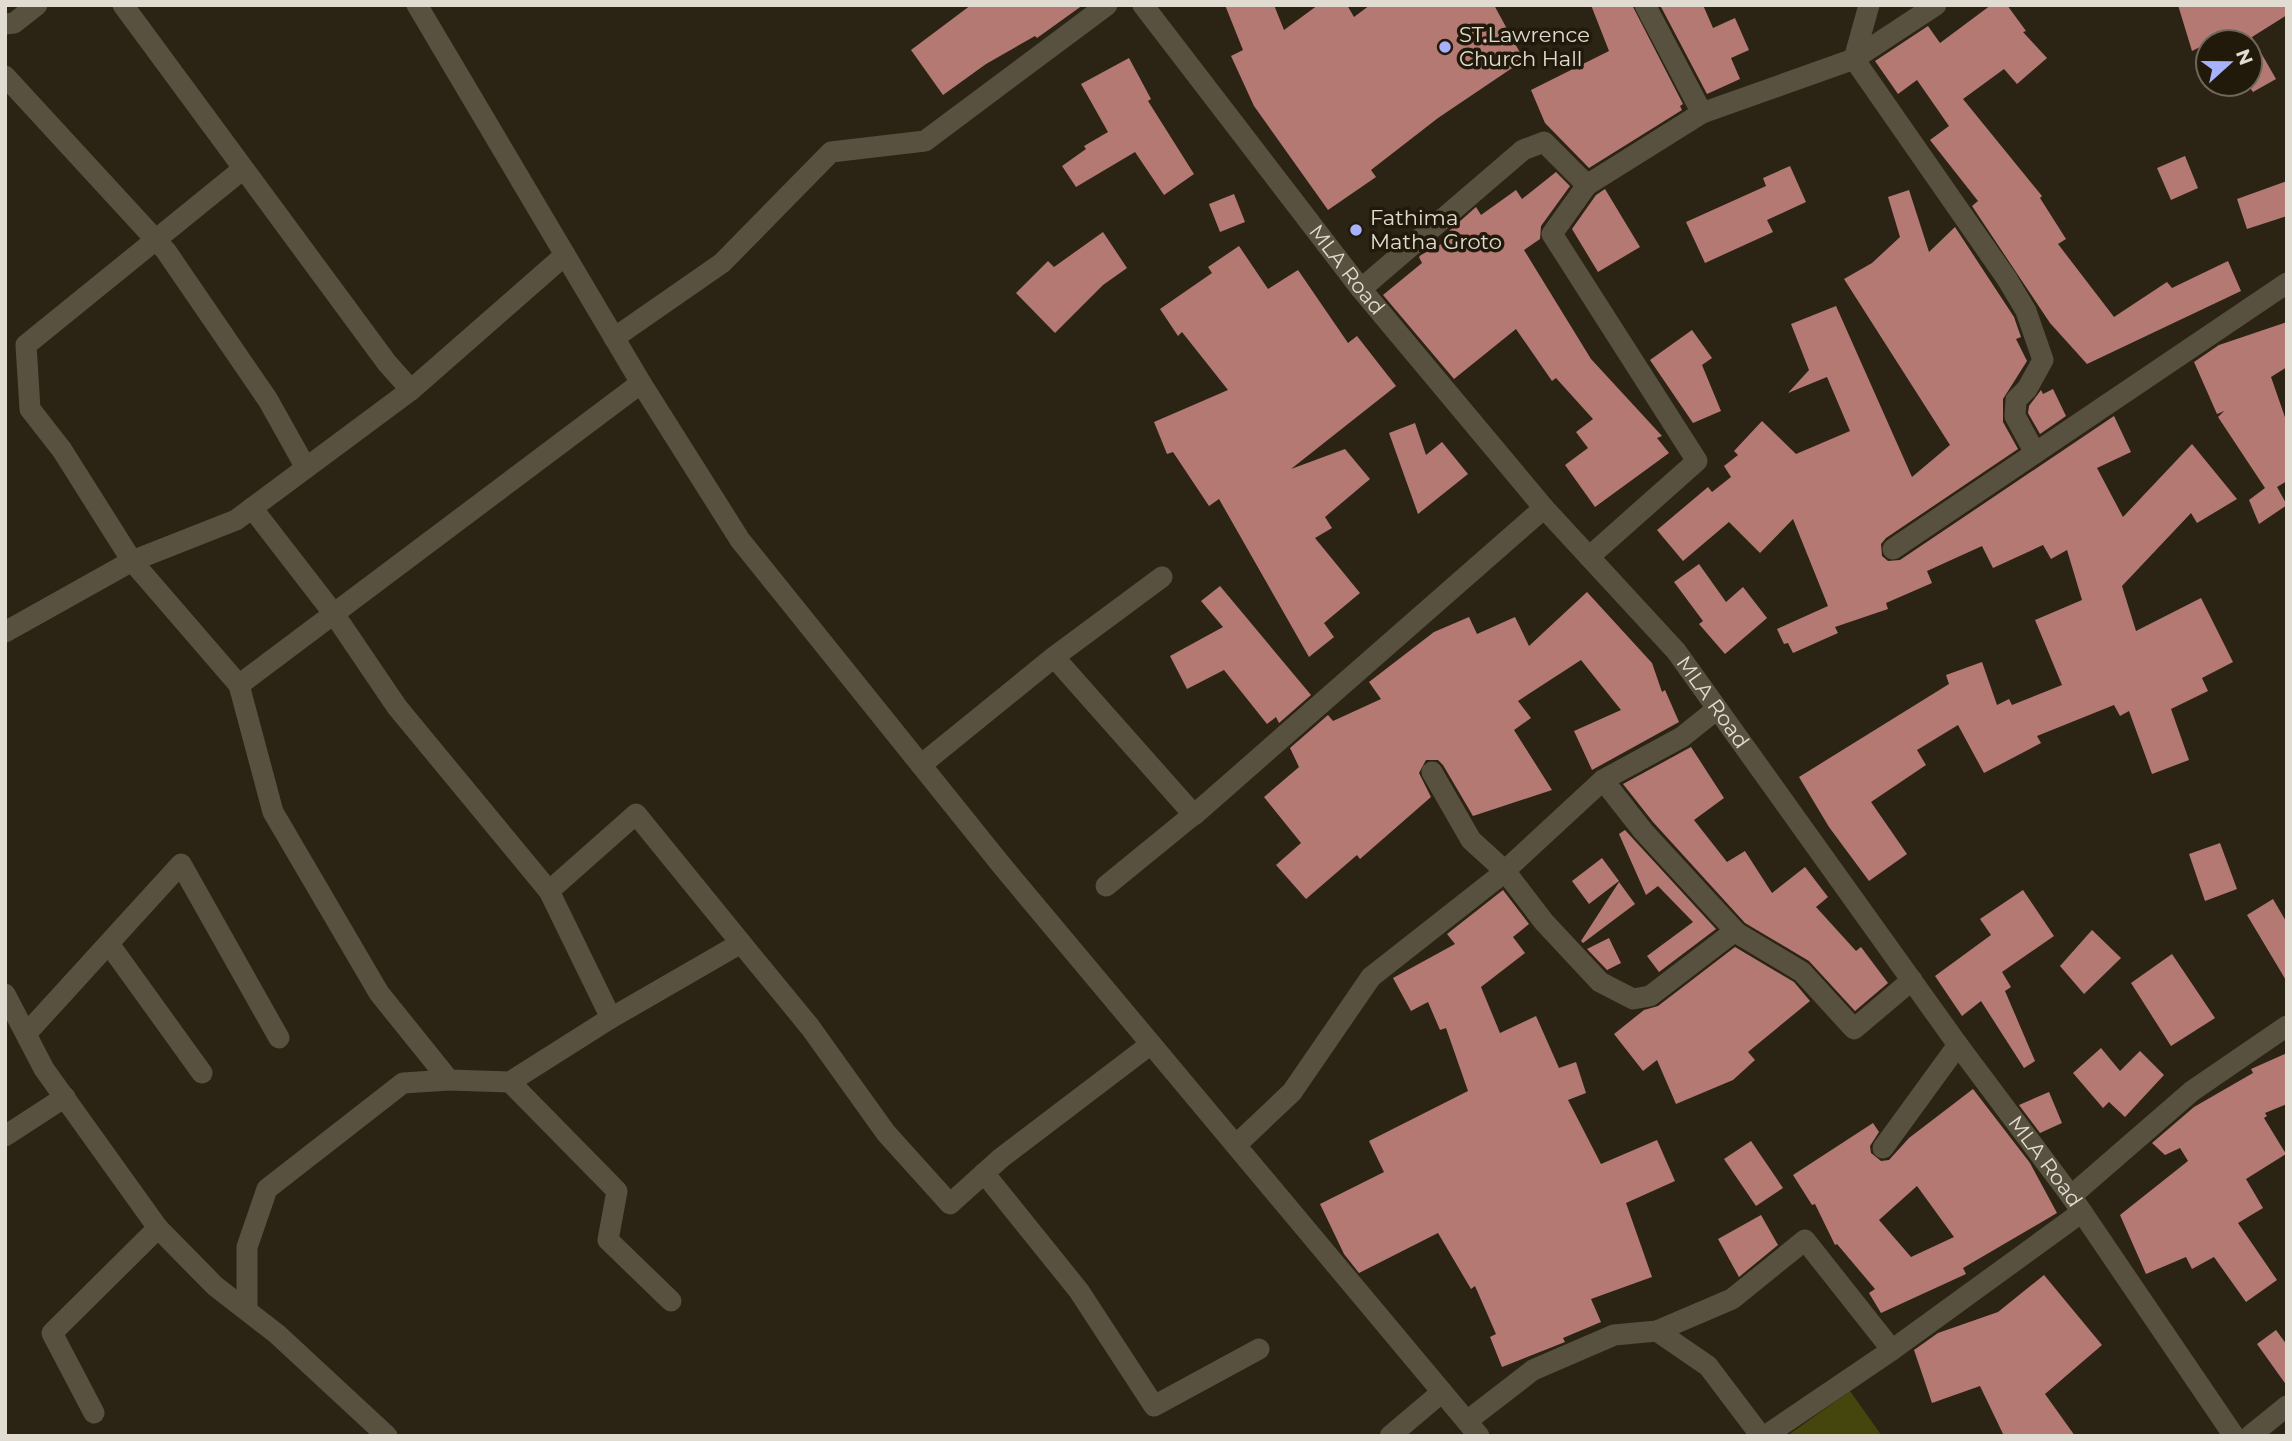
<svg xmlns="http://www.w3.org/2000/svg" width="2292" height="1441" viewBox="0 0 2292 1441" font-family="Montserrat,sans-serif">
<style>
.park{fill:#45460d}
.building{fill:#b57973;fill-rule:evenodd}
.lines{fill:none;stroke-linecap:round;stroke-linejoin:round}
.minor{stroke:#59513f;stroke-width:21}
.poi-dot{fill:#a7b1fc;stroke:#211a0b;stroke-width:2.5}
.labels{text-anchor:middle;stroke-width:7;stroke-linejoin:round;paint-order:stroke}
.poi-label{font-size:21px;fill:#e1dcd2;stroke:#211a0b;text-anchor:start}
.street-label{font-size:21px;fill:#e1dcd2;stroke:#211a0b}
</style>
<rect width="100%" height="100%" fill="#2b2414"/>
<!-- park -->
<path class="park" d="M 1850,1391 L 1882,1436 L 1787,1436 Z"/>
<!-- building -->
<path class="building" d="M 971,5 L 1083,5 L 1037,38 L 1035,36 L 986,64 L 943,95 L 911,50 Z
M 1225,5 L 1274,5 L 1284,30 L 1318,5 L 1347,5 L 1354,17 L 1370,5 L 1494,5 L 1524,60 L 1438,118 L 1371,170 L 1376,177 L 1328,210 L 1254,106 L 1231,56 L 1243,50 Z
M 1591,5 L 1632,5 L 1683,104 L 1680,106 L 1682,110 L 1589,168 L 1545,123 L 1531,90 L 1609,51 Z
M 1660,5 L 1703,5 L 1713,28 L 1735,18 L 1749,50 L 1731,58 L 1740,79 L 1707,94 Z
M 1991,5 L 2007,5 L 2026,31 L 2023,32 L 2047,58 L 2017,84 L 2004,69 L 1963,99 L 2042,196 L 2040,198 L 2066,239 L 2058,244 L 2114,317 L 2167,282 L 2172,288 L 2228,261 L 2241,291 L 2087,364 L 2050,323 L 1972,206 L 1978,201 L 1930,140 L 1949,126 L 1917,80 L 1898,94 L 1875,61 L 1928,26 L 1940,43 Z
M 2178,5 L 2287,5 L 2287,15 L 2252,37 L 2276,79 L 2253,92 L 2248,85 L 2212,93 L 2210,84 L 2250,84 L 2250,42 L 2208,42 L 2208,74 L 2202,46 L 2192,51 Z
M 1129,58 L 1151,99 L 1148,101 L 1194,174 L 1164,195 L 1135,152 L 1076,187 L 1062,166 L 1086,149 L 1084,146 L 1108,132 L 1081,84 Z
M 2185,156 L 2198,188 L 2171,200 L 2157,168 Z
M 1790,166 L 1806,202 L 1767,220 L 1773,232 L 1705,263 L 1686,222 L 1766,186 L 1763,178 Z
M 1556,172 L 1570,186 L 1541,226 L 1540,239 L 1524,250 L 1591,359 L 1662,436 L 1657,438 L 1669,453 L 1595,507 L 1565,465 L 1588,448 L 1576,432 L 1593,419 L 1556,378 L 1552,381 L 1516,329 L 1454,379 L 1383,295 L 1422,263 L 1419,257 L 1421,255 L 1454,237 L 1449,231 L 1476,207 L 1481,215 L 1516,190 L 1522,199 Z
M 2287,181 L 2287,216 L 2247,229 L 2237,199 Z
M 1605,189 L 1640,247 L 1598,272 L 1572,229 L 1596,195 Z
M 1909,190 L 1929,252 L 1955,227 L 2014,317 L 2021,337 L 2016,339 L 2027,361 L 2003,399 L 2003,422 L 2018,449 L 1886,538 L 1881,544 L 1882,556 L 1888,561 L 1900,560 L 2114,416 L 2131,452 L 2097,468 L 2123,517 L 2192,444 L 2237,499 L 2197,523 L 2191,513 L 2122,586 L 2136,631 L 2201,598 L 2233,662 L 2202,678 L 2208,691 L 2171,709 L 2189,760 L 2152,774 L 2129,711 L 2120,716 L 2114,705 L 2037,736 L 2041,743 L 1984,773 L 1958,725 L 1917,750 L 1926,765 L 1871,802 L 1907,854 L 1869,881 L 1829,827 L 1799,777 L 1949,684 L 1946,675 L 1982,662 L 1997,705 L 2009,699 L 2012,705 L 2062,685 L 2035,620 L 2082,600 L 2067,550 L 2051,559 L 2043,545 L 1993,568 L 1982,546 L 1927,571 L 1932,583 L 1886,603 L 1888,609 L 1835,627 L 1838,633 L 1793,653 L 1788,643 L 1784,644 L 1777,629 L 1828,606 L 1793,519 L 1760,553 L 1729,522 L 1683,561 L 1657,530 L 1708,487 L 1712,492 L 1731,477 L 1724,466 L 1738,455 L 1734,451 L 1762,421 L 1796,454 L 1850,431 L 1827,377 L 1788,393 L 1809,370 L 1791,324 L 1836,306 L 1912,477 L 1950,445 L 1844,279 L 1872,263 L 1900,237 L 1888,197 Z
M 1234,194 L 1245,222 L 1220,232 L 1209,204 Z
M 1103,232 L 1127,268 L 1103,285 L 1055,333 L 1016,293 L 1048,261 L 1054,267 Z
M 1239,246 L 1268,289 L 1298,270 L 1348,343 L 1357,336 L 1396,386 L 1291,469 L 1345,449 L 1370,479 L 1325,517 L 1332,528 L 1315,538 L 1360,593 L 1324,623 L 1334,637 L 1309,657 L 1219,499 L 1209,506 L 1173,452 L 1167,454 L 1154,422 L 1228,390 L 1182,332 L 1178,336 L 1160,309 L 1212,273 L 1208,267 Z
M 2287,322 L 2287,367 L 2271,377 L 2287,423 L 2287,481 L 2277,487 L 2287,505 L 2259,524 L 2249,500 L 2265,488 L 2218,417 L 2224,411 L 2217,414 L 2194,362 L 2219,345 Z
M 1692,330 L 1712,358 L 1702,365 L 1721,411 L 1693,423 L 1650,360 Z
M 2053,389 L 2066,416 L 2040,434 L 2028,413 L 2029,406 L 2041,390 L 2043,394 Z
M 1415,423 L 1426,455 L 1442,442 L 1468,474 L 1418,514 L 1389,433 Z
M 1699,564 L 1726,602 L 1743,587 L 1767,618 L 1725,654 L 1699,624 L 1703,621 L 1674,582 Z
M 1220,586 L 1311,695 L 1279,723 L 1276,717 L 1267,724 L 1224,670 L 1187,689 L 1170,656 L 1223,627 L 1201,601 Z
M 1587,592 L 1652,663 L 1662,692 L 1665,690 L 1679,722 L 1592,770 L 1574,731 L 1621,710 L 1581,660 L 1518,701 L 1531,718 L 1514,730 L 1552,790 L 1473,816 L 1443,765 L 1438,760 L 1426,760 L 1419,773 L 1431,797 L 1360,859 L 1357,855 L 1306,899 L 1276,865 L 1301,843 L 1264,797 L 1299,767 L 1290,748 L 1328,715 L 1333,721 L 1381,699 L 1369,682 L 1434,632 L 1469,617 L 1477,634 L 1515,617 L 1529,646 Z
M 1691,747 L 1724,798 L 1694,820 L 1727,862 L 1745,851 L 1772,893 L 1805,867 L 1828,897 L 1816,907 L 1856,951 L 1861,947 L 1888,983 L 1855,1011 L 1809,961 L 1745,923 L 1653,822 L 1623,784 Z
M 1625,830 L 1716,929 L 1659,972 L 1647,956 L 1693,922 L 1658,886 L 1646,895 L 1619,834 Z
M 2220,843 L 2237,889 L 2205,901 L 2189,854 Z
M 1602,858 L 1619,881 L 1589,904 L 1572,881 Z
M 1619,882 L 1635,904 L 1583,943 L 1581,941 Z
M 1503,890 L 1529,924 L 1513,937 L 1525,953 L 1481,987 L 1500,1033 L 1536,1016 L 1559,1068 L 1576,1062 L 1586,1093 L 1568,1100 L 1601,1164 L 1657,1140 L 1675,1181 L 1626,1203 L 1652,1277 L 1591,1299 L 1601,1322 L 1563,1338 L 1565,1342 L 1502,1367 L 1490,1337 L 1496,1334 L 1475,1286 L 1471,1289 L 1438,1233 L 1359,1273 L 1344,1254 L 1320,1204 L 1384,1172 L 1369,1141 L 1468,1091 L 1446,1028 L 1440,1030 L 1428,1002 L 1411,1011 L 1393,978 L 1455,944 L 1447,934 Z
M 2023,890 L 2054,936 L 2002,972 L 2011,987 L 2005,991 L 2035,1061 L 2024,1068 L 1981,1001 L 1962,1016 L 1935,976 L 1991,935 L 1980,919 Z
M 2273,899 L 2287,923 L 2287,982 L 2247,915 Z
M 2092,930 L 2121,958 L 2084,994 L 2060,966 Z
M 1609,938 L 1621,963 L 1607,970 L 1587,949 Z
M 1735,947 L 1794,982 L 1810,1001 L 1748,1052 L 1755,1060 L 1733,1080 L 1676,1104 L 1657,1060 L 1643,1071 L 1614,1034 L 1644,1010 L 1658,1006 Z
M 2172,954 L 2215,1018 L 2171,1046 L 2131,983 Z
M 2101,1048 L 2120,1071 L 2140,1051 L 2164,1075 L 2125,1117 L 2109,1102 L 2103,1108 L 2073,1073 Z
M 2287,1053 L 2287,1104 L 2265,1113 L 2267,1116 L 2264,1118 L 2286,1154 L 2246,1179 L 2263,1208 L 2238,1223 L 2277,1280 L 2246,1302 L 2214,1257 L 2192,1269 L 2186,1257 L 2146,1274 L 2120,1215 L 2188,1161 L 2180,1148 L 2165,1155 L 2152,1143 L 2194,1107 L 2253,1073 L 2251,1069 Z
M 1973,1089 L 2030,1163 L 2057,1213 L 1963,1268 L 1966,1274 L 1881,1313 L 1869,1293 L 1875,1289 L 1837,1244 L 1835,1245 L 1815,1204 L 1812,1205 L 1793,1175 L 1873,1123 L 1879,1132 L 1870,1146 L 1871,1153 L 1881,1161 L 1889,1160 L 1909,1138 ZM 1917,1186 L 1954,1237 L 1911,1257 L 1879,1220 Z
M 2049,1092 L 2062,1123 L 2040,1133 L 2019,1105 Z
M 1751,1141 L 1783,1188 L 1756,1206 L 1724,1159 Z
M 1761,1215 L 1778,1245 L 1739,1277 L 1718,1239 Z
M 2044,1275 L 2102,1345 L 2045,1394 L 2075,1436 L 2004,1436 L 1980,1386 L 1932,1403 L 1914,1350 L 1938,1333 L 1998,1312 Z
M 2276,1330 L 2287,1345 L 2287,1386 L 2257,1344 Z"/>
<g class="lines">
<!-- minor -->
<g class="minor">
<path d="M 123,5 L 387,363 L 411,390"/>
<path d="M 417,5 L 641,383 L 740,540 L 1003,867 L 1479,1436"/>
<path id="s1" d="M 1143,5 L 1361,289 L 1544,508 L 1676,651 L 1958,1045 L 2071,1196 L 2234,1436"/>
<path d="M 1869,5 L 1854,59 L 2007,279 L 2026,311 L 2043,360 L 2027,389 L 2016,400 L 2015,416 L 2035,453"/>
<path d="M 5,24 L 14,23 L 37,5"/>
<path d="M 5,76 L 166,251 L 268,400 L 306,468"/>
<path d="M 1702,113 L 1854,59 L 1936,5"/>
<path d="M 243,169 L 26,345 L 30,409 L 62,450 L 132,561 L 239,685 L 641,383"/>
<path d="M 1587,185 L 1552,234 L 1697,461 L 1589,557"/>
<path d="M 1361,289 L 1523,150 L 1544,142 L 1587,185 L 1702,113 L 1645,5"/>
<path d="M 614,338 L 722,263 L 831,152 L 925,141 L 1107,5"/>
<path d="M 252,508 L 334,614 L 397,707 L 549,891 L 636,814 L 741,943"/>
<path d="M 1893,549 L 2287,283"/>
<path d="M 5,632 L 132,561 L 236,520 L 411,390 L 565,255"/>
<path d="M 1054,657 L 1194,815 L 1544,508"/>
<path d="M 239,685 L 273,812 L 379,993 L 449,1080 L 510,1082 L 611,1018 L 741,943 L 810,1027 L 886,1133 L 950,1204 L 1001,1158 L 1151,1044"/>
<path d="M 921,765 L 1054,657 L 1162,577"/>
<path d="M 1432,772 L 1471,840 L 1505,871 L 1544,922 L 1600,982 L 1633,999 L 1650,996 L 1735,931"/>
<path d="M 1603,780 L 1643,831 L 1737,933 L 1802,972 L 1854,1029 L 1912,980"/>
<path d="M 1106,886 L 1193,815"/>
<path d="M 549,891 L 611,1018"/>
<path d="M 109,944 L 202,1073"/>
<path d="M 5,994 L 44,1069 L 158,1228 L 215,1286 L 277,1334 L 387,1436"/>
<path d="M 26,1034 L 181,864 L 279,1038"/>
<path d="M 510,1082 L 617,1191 L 608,1240 L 671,1301"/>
<path d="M 5,1136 L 65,1097"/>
<path d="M 1236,1145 L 1292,1092 L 1371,977 L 1497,878 L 1603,780 L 1682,737 L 1717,709"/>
<path d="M 1883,1148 L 1958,1045"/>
<path d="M 984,1173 L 1079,1291 L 1154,1406 L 1259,1349"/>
<path d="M 2071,1196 L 2192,1091 L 2287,1026"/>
<path d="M 247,1310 L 247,1247 L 267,1189 L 403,1083 L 449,1080"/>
<path d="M 1657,1331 L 1732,1299 L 1805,1240 L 1892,1350"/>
<path d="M 94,1413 L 52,1333 L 158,1228"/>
<path d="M 1467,1421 L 1533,1370 L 1614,1335 L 1657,1331 L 1708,1366 L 1761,1436"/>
<path d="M 1390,1436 L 1442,1392"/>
<path d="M 1765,1436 L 1892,1350 L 2082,1212"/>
<path d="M 2250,1436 L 2287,1406"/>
</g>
</g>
<!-- markers -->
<g class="poi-dot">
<circle cx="1445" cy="47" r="7"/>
<circle cx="1356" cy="230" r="7"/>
</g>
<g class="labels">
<!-- poi labels -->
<g class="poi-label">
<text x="1459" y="42">ST.Lawrence<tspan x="1459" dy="24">Church Hall</tspan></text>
<text x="1370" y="225">Fathima<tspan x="1370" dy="24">Matha Groto</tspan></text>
</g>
<!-- street labels -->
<g class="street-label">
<text dy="7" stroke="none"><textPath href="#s1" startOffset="334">MLA Road</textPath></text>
<text dy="7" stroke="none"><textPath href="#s1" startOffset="901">MLA Road</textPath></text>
<text dy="7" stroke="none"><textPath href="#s1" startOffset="1468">MLA Road</textPath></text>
</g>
</g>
<!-- border -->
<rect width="2292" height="1441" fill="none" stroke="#e1dcd2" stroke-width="14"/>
<!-- north arrow -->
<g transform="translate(2229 63) rotate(69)"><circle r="33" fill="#211a0b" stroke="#6e685b" stroke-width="2"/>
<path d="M0-5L12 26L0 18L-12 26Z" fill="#a7b1fc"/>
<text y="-10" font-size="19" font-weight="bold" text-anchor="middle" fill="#e1dcd2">N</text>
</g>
</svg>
